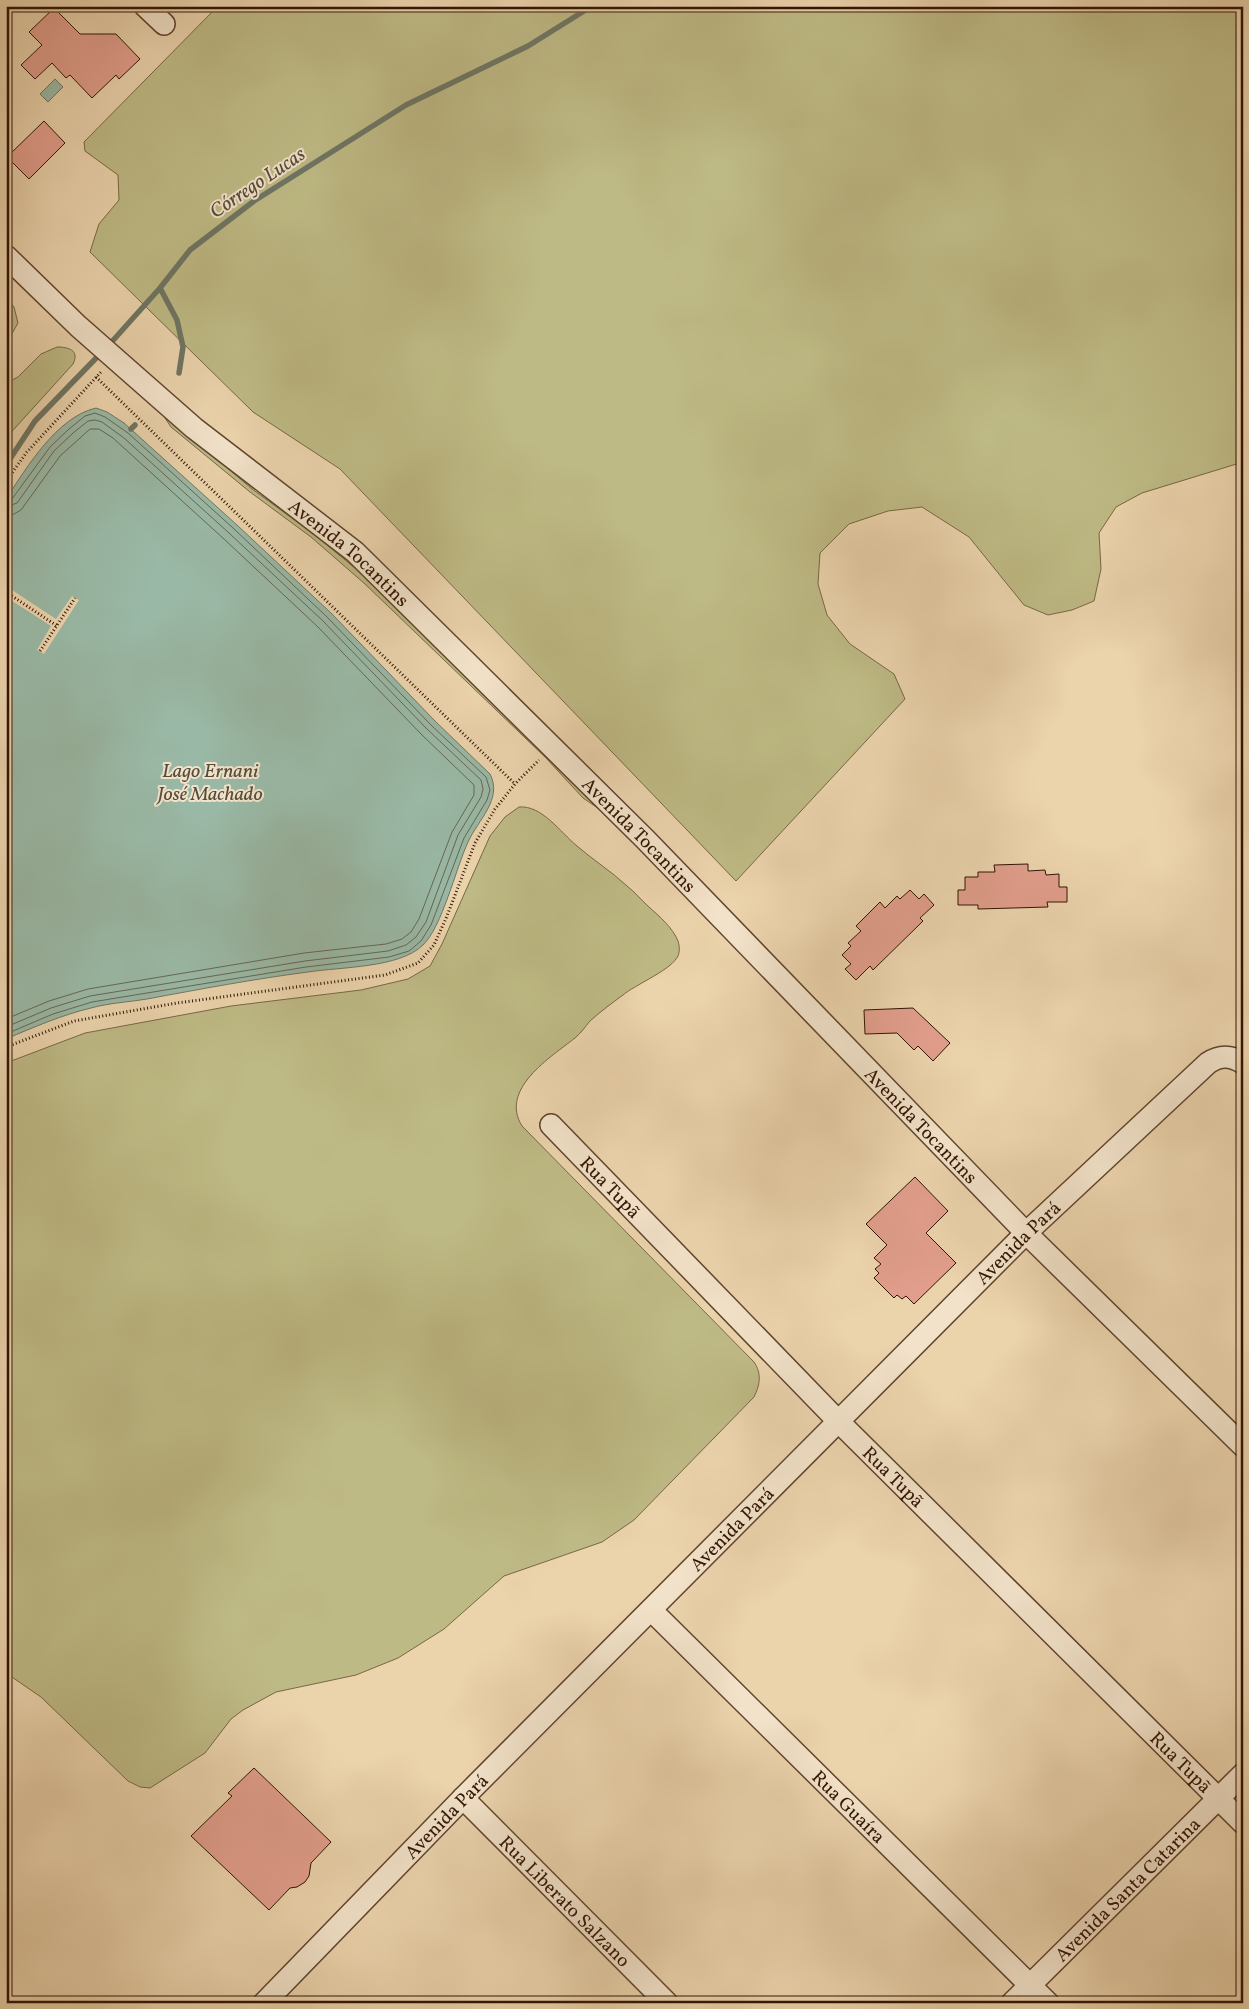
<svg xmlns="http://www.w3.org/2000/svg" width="1249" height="2009" viewBox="0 0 1249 2009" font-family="Vollkorn,serif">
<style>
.green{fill:#beba85;stroke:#786744}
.water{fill:#99b8a5;stroke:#6f7664}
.pier{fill:#ebd3ac}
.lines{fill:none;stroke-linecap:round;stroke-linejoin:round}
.shore{stroke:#656654;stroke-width:1}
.stream{stroke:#6f7664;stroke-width:5.5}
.building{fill:#e19e8c;stroke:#311403}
.minor-casing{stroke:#60442d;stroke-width:24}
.path{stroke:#311403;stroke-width:3;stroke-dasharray:1 2.5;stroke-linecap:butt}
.minor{stroke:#f2e2c9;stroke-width:21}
.labels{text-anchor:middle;stroke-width:4;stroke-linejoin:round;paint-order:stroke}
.street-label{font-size:19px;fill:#311403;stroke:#f2e2c9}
.water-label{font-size:20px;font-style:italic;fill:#554d3c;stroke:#f2e2c9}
</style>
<rect width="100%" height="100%" fill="#ebd3ac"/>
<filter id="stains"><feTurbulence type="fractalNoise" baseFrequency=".004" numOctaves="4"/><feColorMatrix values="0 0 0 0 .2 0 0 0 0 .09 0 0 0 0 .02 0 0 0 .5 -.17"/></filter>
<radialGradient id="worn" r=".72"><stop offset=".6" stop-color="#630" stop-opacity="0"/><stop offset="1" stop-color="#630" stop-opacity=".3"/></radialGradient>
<!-- green -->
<path class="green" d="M 218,6 L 1243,6 L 1243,462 L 1142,493 L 1116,507 L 1099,533 L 1101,569 L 1094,601 L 1072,610 L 1048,615 L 1024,605 L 969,537 L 922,507 L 888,511 L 849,524 L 820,553 L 818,584 L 827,615 L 850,644 L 894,674 L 905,699 L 736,881 L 340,469 L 253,412 L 90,252 L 99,224 L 119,200 L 118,175 L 85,151 L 84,142 Z
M 6,297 L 14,307 L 18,323 L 6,344 Z
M 57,347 C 68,347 80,350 73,364 L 6,438 L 6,383 L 18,377 L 41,354 Z
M 159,409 L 252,489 L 314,534 L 368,579 L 605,813 L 583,798 L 546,758 L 365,584 L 311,537 L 250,492 L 171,427 Z
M 519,807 C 542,805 560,832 577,846 C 593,860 611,871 627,886 C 635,892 641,900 649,907 C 659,916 673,928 678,941 C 680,947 680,955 676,959 C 668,971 635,985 623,995 C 612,1003 600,1012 590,1021 C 585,1027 581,1033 575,1038 C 551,1057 499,1089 522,1126 L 754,1362 C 762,1374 760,1385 754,1397 L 634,1520 L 602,1542 L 504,1576 L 444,1629 L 398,1658 L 356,1675 L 276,1692 L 243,1710 L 231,1719 L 205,1753 L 150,1788 L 140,1787 L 128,1781 L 41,1697 L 6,1673 L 6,1063 L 85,1033 L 231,1006 L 361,990 L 408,979 L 430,966 L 442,944 L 490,836 L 505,817 Z"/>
<!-- water -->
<path class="water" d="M 55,79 L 63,87 L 48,102 L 40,94 Z
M 96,408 L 107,412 L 124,423 L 237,525 L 331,613 L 435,721 L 490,774 C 503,799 478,820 468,842 C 456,868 442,927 423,945 C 400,968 340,967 308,972 C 254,979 201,989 147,999 C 129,1002 109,1003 91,1008 C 62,1015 34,1027 6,1039 L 6,499 C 27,467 57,417 96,408 Z"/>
<!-- pier -->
<path class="pier" d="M 6,586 L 56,619 L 72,596 L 79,600 L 44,654 L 37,650 L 51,626 L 6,597 Z"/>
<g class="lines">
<!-- shore -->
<path class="shore" d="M 6,501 L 12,499 L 50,447 L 69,429 L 85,416 L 95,413 L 105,417 L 128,433 L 233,528 L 327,617 L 431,725 L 486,777 L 490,790 L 487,800 L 464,838 L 431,925 L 421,941 L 409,951 L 389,957 L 306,967 L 92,1002 L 53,1014 L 6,1034
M 6,507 L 17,503 L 54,451 L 73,433 L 88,421 L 95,420 L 102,422 L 124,438 L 229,533 L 323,621 L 427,729 L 481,780 L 483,789 L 481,797 L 458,835 L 426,922 L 416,937 L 406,945 L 388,951 L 305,961 L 90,996 L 51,1008 L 6,1027
M 6,515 L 14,514 L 21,510 L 60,456 L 90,429 L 99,429 L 113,438 L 224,539 L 318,627 L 421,734 L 474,785 L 474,795 L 452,832 L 419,919 L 411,932 L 402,939 L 386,944 L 304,953 L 88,989 L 49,1001 L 6,1019"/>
<!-- stream -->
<path class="stream" d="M 160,288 L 177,320 L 183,347 L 179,373
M 108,346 L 160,288 L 190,250 L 254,201 L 406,105 L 528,46 L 592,6
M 131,429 L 135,425
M 6,465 L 35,421 L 101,353"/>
</g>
<!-- building -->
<path class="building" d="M 54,8 L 80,34 L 116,34 L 140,59 L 119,79 L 116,75 L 92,98 L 70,75 L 66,78 L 52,63 L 35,79 L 21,65 L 42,45 L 29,32 Z
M 44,121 L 65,143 L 29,179 L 7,157 Z
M 1028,864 L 1028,871 L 1045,870 L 1046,875 L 1059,874 L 1059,887 L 1067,887 L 1067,902 L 1047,902 L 1048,907 L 978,909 L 978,905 L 958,905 L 958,890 L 965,890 L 965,877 L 978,877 L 978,872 L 995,872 L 994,865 Z
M 910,890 L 919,899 L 924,894 L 934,905 L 920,918 L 923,921 L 873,970 L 870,966 L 856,980 L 845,969 L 851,964 L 842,955 L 851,946 L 848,943 L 861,931 L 856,926 L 880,902 L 885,908 L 897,896 L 900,899 Z
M 913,1008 L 950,1043 L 933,1061 L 918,1046 L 914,1050 L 897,1033 L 865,1034 L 864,1010 Z
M 915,1177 L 948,1211 L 926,1233 L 956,1263 L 914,1304 L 906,1296 L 902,1299 L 897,1295 L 894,1298 L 874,1278 L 879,1273 L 875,1269 L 881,1264 L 874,1258 L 887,1245 L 866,1224 Z
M 254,1768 L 331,1842 L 311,1863 L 309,1876 L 305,1882 L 297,1887 L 290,1888 L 269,1910 L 191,1836 L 232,1796 L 228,1793 Z"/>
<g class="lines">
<defs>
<g id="minor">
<path d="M 145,6 L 164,24"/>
<path id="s1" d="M 6,256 L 78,326 L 194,428 L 355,552 L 645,839 L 1026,1233 L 1243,1446"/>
<path id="s2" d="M 551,1125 L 839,1422 L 1243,1823"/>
<path id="s3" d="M 651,1610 L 1048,2003"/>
<path id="s4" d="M 463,1798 L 667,2003"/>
<path id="s5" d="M 264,2003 L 463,1798 L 1026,1233 L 1208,1063 C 1220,1055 1230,1055 1243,1063"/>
<path id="s6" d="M 1012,2003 L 1243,1774"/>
</g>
</defs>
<!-- minor casing -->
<use href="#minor" class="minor-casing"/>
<!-- path -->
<path class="path" d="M 96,377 L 515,784
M 6,481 L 27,452 L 101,372
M 6,592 L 57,626
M 40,651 L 75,598
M 6,1047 L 74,1021 L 177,1003 L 385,975 L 418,963 L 434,945 L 447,916 L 475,843 L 495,809 L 515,784 L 539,760"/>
<!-- minor -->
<use href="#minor" class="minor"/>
</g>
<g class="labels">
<!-- street labels -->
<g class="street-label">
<text dy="7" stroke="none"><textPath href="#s1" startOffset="454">Avenida Tocantins</textPath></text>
<text dy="7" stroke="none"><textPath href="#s1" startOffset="859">Avenida Tocantins</textPath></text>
<text dy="7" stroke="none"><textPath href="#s1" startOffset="1264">Avenida Tocantins</textPath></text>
<text dy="7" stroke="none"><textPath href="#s2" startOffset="86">Rua Tupã</textPath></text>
<text dy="7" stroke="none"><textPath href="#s5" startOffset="1071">Avenida Pará</textPath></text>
<text dy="7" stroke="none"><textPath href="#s2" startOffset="491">Rua Tupã</textPath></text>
<text dy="7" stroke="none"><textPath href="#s5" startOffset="666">Avenida Pará</textPath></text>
<text dy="7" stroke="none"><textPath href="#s2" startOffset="896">Rua Tupã</textPath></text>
<text dy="7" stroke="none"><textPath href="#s3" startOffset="279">Rua Guaíra</textPath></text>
<text dy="7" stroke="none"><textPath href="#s5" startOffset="261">Avenida Pará</textPath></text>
<text dy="7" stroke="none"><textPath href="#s6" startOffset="162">Avenida Santa Catarina</textPath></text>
<text dy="7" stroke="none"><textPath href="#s4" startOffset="145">Rua Liberato Salzano</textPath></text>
</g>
<!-- water labels -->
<g class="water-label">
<text transform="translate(257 182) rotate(-34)" y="7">Córrego Lucas</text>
<text x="210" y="777">Lago Ernani<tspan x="210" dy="23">José Machado</tspan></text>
</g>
</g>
<!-- margin -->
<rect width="1249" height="2009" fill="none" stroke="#ebd3ac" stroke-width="25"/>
<rect x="8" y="8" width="1234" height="1994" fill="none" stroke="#311403" stroke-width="2.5"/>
<rect x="12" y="12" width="1224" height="1984" fill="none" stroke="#311403"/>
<rect width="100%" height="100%" filter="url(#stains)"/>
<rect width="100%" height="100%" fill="url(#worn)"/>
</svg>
